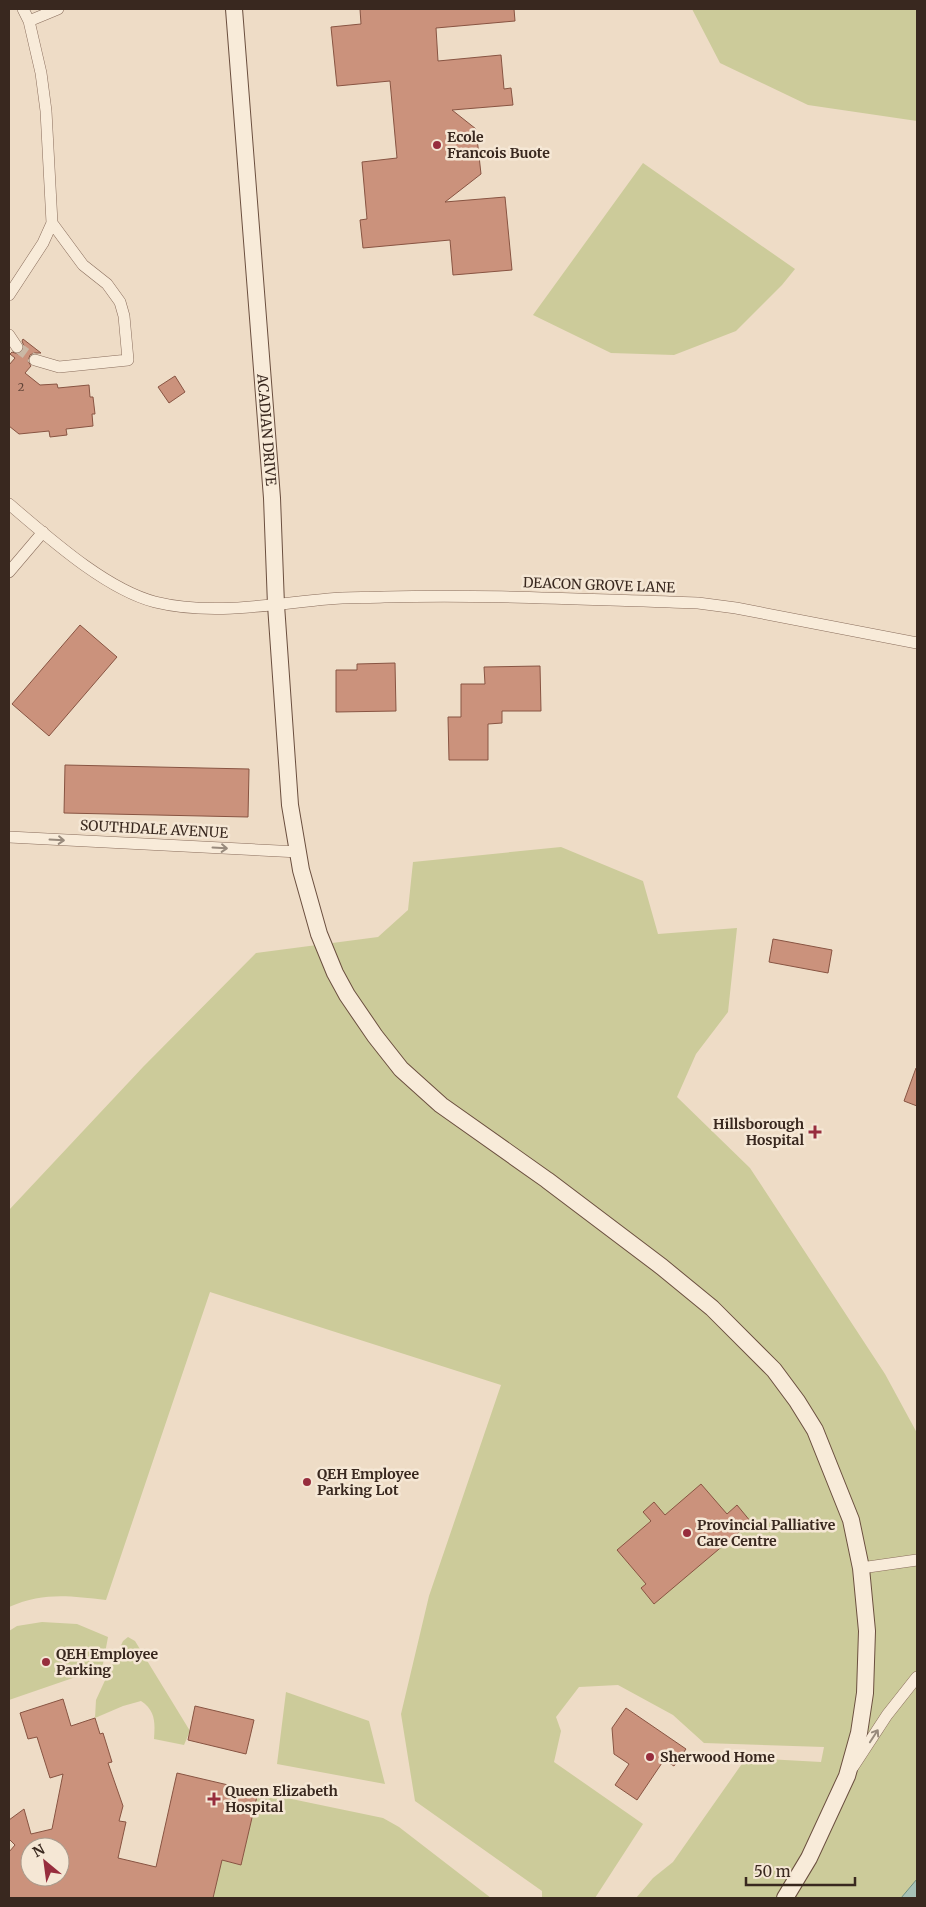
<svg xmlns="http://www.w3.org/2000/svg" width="926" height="1907" viewBox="0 0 926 1907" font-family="Merriweather,serif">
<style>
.green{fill:#cccb9a}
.water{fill:#a7c1b6;stroke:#6e9082}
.building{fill:#cb927c;stroke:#885442;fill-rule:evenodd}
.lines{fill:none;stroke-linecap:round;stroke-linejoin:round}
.street-tunnel{stroke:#cab8a5;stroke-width:11;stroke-dasharray:11 5.5;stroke-linecap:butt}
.street-casing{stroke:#896d5c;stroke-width:12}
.secondary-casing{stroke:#6b4f3f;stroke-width:18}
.street{stroke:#f8ebd9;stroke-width:11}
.secondary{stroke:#f8ebd9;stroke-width:16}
.oneway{stroke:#988a7c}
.poi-dot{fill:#972d3d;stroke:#f5e7d5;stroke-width:2}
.labels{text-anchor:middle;stroke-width:5;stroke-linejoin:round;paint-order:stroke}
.number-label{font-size:11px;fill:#5e4236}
.poi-label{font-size:14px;font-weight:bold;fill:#39281f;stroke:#f5e7d5;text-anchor:start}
.street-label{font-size:14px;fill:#39281f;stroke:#f5e7d5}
</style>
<rect width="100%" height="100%" fill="#eedcc6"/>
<!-- green -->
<path class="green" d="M 692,9 L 917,9 L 917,121 L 808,105 L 720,63 Z
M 643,163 L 795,269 L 782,285 L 736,331 L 674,355 L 611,353 L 533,315 Z
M 561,847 L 643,881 L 658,934 L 737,928 L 728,1012 L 696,1054 L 677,1097 L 750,1168 L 885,1374 L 917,1433 L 917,1879 L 901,1898 L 636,1898 L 653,1878 L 673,1862 L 746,1758 L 821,1762 L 824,1747 L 704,1743 L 673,1715 L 618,1685 L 579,1687 L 556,1717 L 561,1731 L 554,1762 L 643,1824 L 595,1898 L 542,1898 L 542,1891 L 415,1801 L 401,1714 L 429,1596 L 501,1385 L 210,1292 L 106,1600 C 69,1596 44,1592 9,1607 L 9,1210 L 143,1067 L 256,953 L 378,937 L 408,910 L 413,862 Z
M 42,1622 L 77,1624 L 108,1637 L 103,1664 L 99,1669 L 9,1700 L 9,1631 L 17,1626 Z
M 128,1637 L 135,1641 L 190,1731 L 184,1745 L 154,1739 C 155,1723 156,1711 141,1701 L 123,1706 L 95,1718 L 96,1700 L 123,1641 Z
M 286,1692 L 369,1721 L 385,1784 L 277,1764 Z
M 258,1792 L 383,1818 L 399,1827 L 491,1898 L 213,1898 L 222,1860 L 241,1865 Z"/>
<!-- water -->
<path class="water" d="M 917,1879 L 917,1898 L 901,1898 Z"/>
<!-- building -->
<path class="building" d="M 360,9 L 514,9 L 515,21 L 436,28 L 438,61 L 501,55 L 504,89 L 511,88 L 513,105 L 452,110 L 476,129 L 481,174 L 445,202 L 505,197 L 512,270 L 453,275 L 450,240 L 363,248 L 360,220 L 367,219 L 362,162 L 397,158 L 390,81 L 337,86 L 331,27 L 361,24 Z
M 23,339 L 41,353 L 34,353 L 30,355 L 28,361 L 31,366 L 25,373 L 40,385 L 57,384 L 58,388 L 89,385 L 90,397 L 93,397 L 95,414 L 92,414 L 93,426 L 66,429 L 67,435 L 50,437 L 49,431 L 19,434 L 9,426 L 9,365 L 15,358 L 10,354 L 12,352 L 18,354 L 23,351 L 24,346 L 22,341 Z
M 175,376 L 185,392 L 169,403 L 158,387 Z
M 80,625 L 117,657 L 49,736 L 12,704 Z
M 395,663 L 396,711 L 336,712 L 336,670 L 357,670 L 357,664 Z
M 540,666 L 541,711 L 502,711 L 502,723 L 488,724 L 488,760 L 449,760 L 448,717 L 461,717 L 461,684 L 485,684 L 484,667 Z
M 65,765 L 249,769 L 248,817 L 64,813 Z
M 773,939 L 832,950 L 828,973 L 769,962 Z
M 916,1068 L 917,1068 L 917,1106 L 904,1101 Z
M 701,1484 L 727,1514 L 737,1505 L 751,1522 L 654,1604 L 641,1588 L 646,1584 L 617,1550 L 651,1521 L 643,1512 L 654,1502 L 665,1515 Z
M 63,1699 L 71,1726 L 95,1718 L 100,1734 L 103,1733 L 112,1762 L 108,1763 L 123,1806 L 119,1821 L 126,1822 L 118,1858 L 156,1867 L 177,1773 L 258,1792 L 241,1865 L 222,1860 L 213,1898 L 9,1898 L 9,1852 L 15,1845 L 9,1839 L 9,1820 L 24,1809 L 31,1834 L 52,1829 L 63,1774 L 50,1778 L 37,1737 L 28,1739 L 20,1713 ZM 30,1847 L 60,1847 L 60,1877 L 30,1877 Z
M 195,1706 L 254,1720 L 246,1754 L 188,1740 Z
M 626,1708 L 686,1749 L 674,1766 L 664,1760 L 637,1800 L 615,1785 L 629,1764 L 614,1754 L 612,1728 Z"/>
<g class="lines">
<!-- street-tunnel -->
<path class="street-tunnel" d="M 17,347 L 35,360"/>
<defs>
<path id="street" d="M 29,21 L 58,9
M 9,295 L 43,243 L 52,223 L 46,111 L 41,73 L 29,21 L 23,9
M 9,335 L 17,347
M 35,360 L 59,367 L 128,360 L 124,316 L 120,302 L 107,284 L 83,265 L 52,223
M 9,504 C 48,537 105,589 155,602 C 212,616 271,604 328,599 C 347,597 366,598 384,597 C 489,594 593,600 698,603 L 736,608 L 917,643
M 9,572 L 43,532
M 9,837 L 299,852
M 861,1568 L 917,1560
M 853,1767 L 887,1715 L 917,1677"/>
<g id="secondary">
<path id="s1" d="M 234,9 L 272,498 L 276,605 L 290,805 L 301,870 L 319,934 L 335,973 L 347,995 L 375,1036 L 401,1069 L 441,1105 L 547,1180 L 662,1267 L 712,1308 L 774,1370 L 797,1401 L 815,1430 L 851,1520 L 861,1568 L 867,1631 L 865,1693 L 859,1733 L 847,1776 L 809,1858 L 785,1898"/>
</g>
</defs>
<!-- street casing -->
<use href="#street" class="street-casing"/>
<!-- secondary casing -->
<use href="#secondary" class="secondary-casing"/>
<!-- street -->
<use href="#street" class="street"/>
<!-- secondary -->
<use href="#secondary" class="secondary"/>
</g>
<!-- one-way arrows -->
<defs><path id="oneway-shaft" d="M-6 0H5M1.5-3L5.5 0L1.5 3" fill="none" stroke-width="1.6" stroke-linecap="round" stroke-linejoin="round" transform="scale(1.25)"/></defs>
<g class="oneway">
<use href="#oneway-shaft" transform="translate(57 840) rotate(3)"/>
<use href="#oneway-shaft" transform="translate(220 848) rotate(3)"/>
<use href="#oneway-shaft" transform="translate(874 1736) rotate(-57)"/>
</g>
<!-- markers -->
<g class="poi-dot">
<circle cx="437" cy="145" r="5"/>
<path d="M812.5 1124.5h5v5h5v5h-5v5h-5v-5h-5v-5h5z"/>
<circle cx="307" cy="1482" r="5"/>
<circle cx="687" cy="1533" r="5"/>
<circle cx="46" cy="1662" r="5"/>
<circle cx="650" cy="1757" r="5"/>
<path d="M211.5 1791.5h5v5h5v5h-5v5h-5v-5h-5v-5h5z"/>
</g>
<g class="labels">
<!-- number labels -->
<g class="number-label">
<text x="21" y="391">2</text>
</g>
<!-- poi labels -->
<g class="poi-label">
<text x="447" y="142">Ecole<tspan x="447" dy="16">Francois Buote</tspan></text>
<text x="804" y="1129" text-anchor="end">Hillsborough<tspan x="804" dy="16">Hospital</tspan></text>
<text x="317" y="1479">QEH Employee<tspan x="317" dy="16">Parking Lot</tspan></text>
<text x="697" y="1530">Provincial Palliative<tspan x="697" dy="16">Care Centre</tspan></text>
<text x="56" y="1659">QEH Employee<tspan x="56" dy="16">Parking</tspan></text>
<text x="660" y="1762">Sherwood Home</text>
<text x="225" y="1796">Queen Elizabeth<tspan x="225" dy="16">Hospital</tspan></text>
</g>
<!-- street labels -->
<g class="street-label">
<text dy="5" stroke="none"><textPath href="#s1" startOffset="422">ACADIAN DRIVE</textPath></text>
<text transform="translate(599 585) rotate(2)" y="5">DEACON GROVE LANE</text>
<text transform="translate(154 829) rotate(3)" y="5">SOUTHDALE AVENUE</text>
</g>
</g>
<!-- border -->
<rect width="926" height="1907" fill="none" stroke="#39281f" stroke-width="20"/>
<!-- north arrow -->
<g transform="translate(45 1862) rotate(331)"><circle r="24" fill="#f5e7d5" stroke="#aa9b8c"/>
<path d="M0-4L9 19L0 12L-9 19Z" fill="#972d3d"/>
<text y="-8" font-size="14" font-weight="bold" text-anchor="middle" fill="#39281f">N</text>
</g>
<!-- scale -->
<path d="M746 1877v8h109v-8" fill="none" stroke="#39281f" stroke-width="2.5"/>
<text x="754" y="1877" font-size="15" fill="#39281f" stroke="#f5e7d5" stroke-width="4" paint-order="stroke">50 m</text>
</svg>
